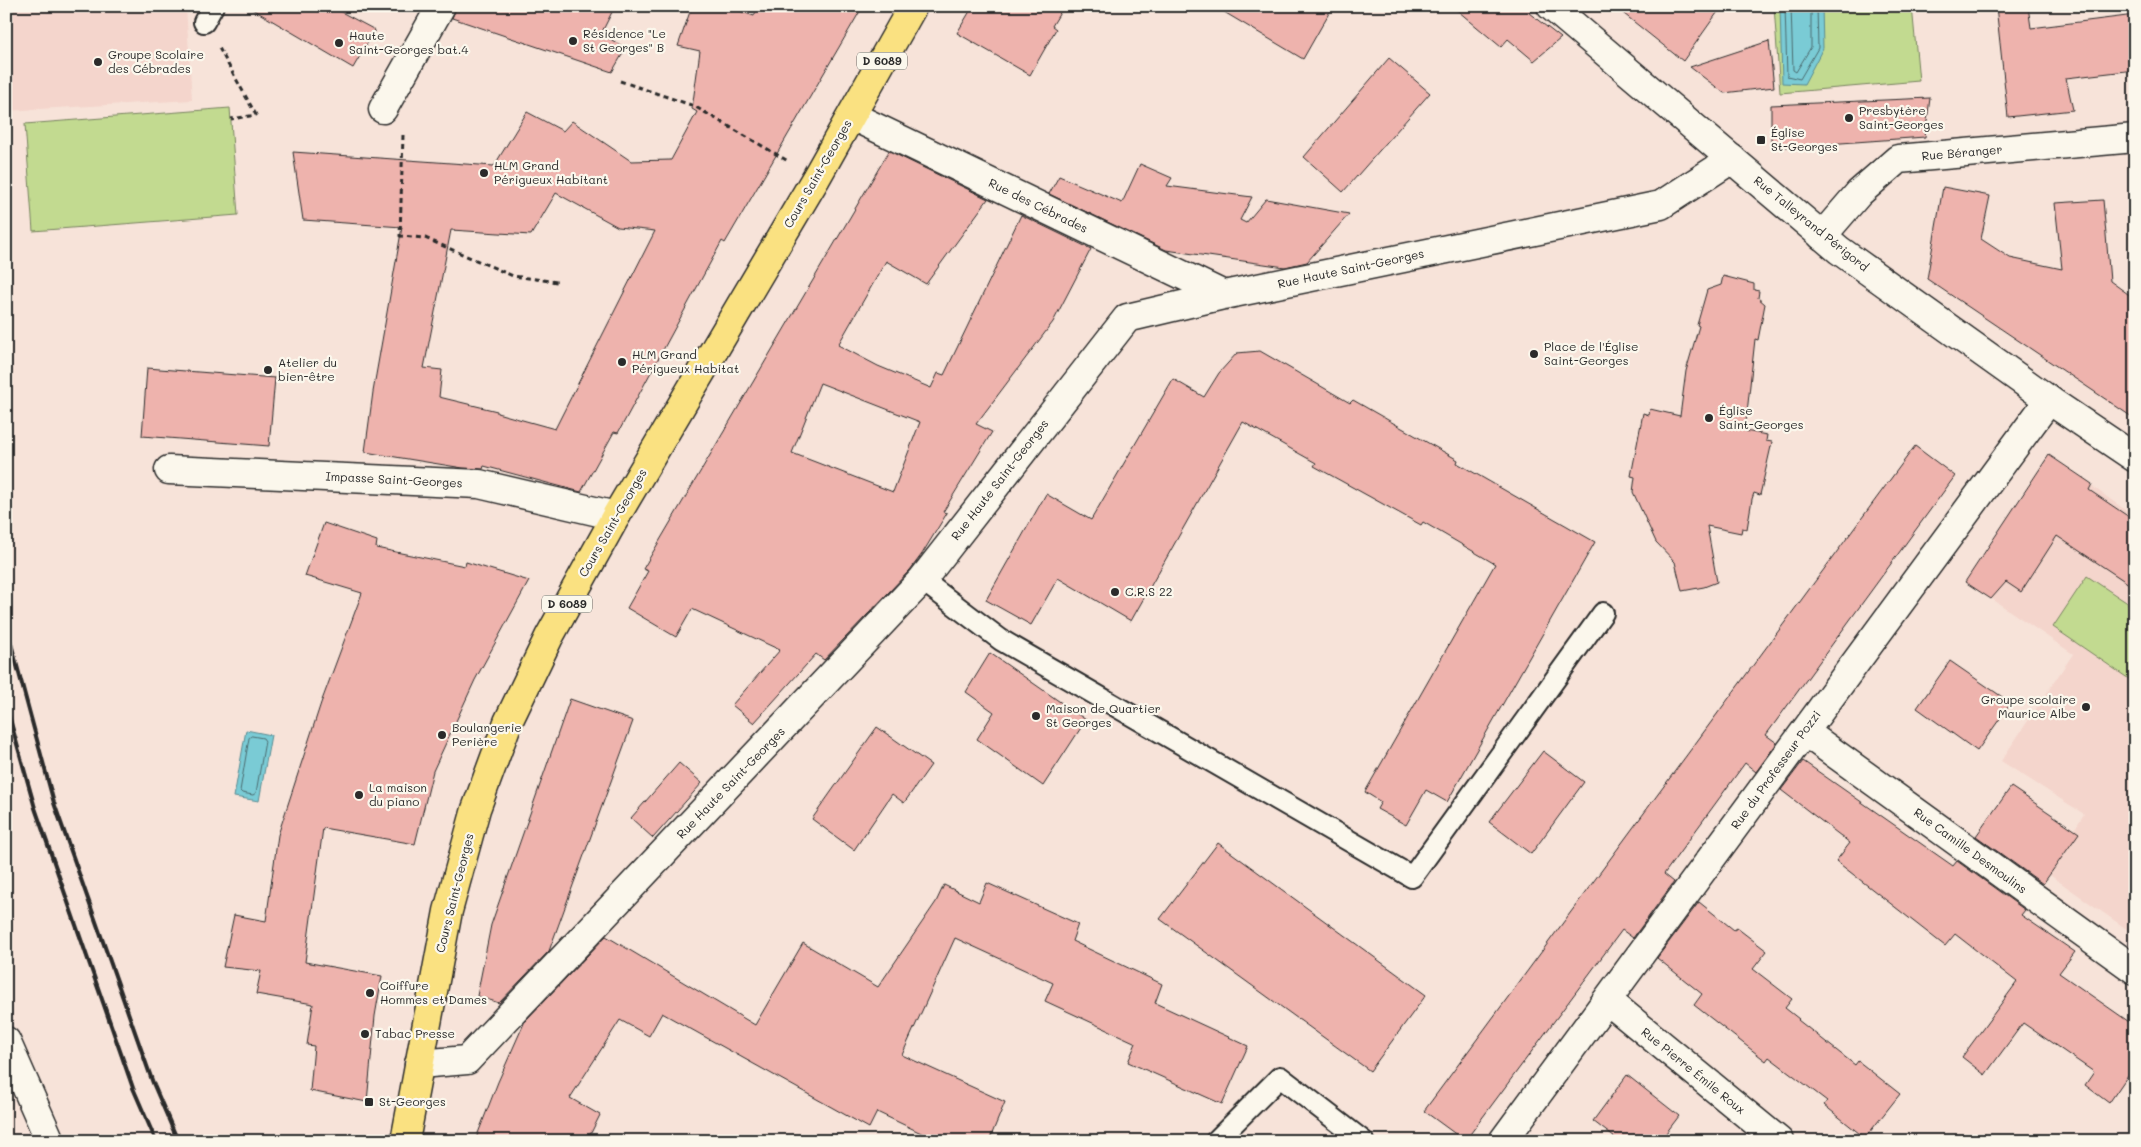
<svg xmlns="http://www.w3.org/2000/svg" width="2141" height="1147" viewBox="0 0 2141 1147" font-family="Mali,sans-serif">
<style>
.built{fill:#f4d5cc}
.green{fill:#c2da90;stroke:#76825e}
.water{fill:#7acbd5;stroke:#5a8b91}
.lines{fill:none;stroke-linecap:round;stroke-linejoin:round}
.shore{stroke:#4b6b6f;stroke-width:1}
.building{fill:#eeb3ad;stroke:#2b2b2b;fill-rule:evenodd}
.lane-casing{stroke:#2b2b2b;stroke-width:24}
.street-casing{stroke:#2b2b2b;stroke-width:31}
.secondary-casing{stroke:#2b2b2b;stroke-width:31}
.primary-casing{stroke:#2b2b2b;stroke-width:31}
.path{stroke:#2b2b2b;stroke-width:3;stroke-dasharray:5 4;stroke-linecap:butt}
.lane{stroke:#fbf7ec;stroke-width:20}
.street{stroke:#fbf7ec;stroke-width:28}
.secondary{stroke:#fbf7ec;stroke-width:28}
.primary{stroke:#fae181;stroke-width:28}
.rail{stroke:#2b2b2b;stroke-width:4}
.poi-dot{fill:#2b2b2b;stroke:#fbf7ec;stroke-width:2}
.labels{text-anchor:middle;stroke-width:4.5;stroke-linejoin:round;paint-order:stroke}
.shield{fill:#fbf7ec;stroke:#696865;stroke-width:1}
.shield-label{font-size:11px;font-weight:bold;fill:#2b2b2b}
.poi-label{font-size:12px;fill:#2b2b2b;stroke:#fbf7ec;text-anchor:start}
.street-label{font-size:12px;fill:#2b2b2b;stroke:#fbf7ec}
</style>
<rect width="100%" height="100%" fill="#f7e3d9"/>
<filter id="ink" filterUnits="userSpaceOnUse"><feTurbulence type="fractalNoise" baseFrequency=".02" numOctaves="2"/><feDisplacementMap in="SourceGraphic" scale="10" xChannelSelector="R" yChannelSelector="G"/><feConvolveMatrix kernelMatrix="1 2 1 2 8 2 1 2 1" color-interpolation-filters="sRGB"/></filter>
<g filter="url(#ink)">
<!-- built -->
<path class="built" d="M 6,6 L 186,6 L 192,100 L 6,111 Z
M 2050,456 L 2135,517 L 2135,935 L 2047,873 L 2084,814 L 2001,761 L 2073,654 L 1967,582 Z"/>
<!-- green -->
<path class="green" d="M 1774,6 L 1912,6 L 1919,81 L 1780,93 Z
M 230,108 L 238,215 L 33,231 L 25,124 Z
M 2087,576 L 2135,608 L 2135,683 L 2053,627 Z"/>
<!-- water -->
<path class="water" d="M 1780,6 L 1822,6 L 1823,48 L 1804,84 L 1782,83 Z
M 246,730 L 271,735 L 259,801 L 234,797 Z"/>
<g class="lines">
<!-- shore -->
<path class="shore" d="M 1785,6 L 1787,76 L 1800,79 L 1818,48 L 1817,6
M 1791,6 L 1793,70 L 1796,72 L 1811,47 L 1811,6
M 252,736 L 263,738 L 265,741 L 256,793 L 253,795 L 242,793 L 240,791 L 249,738 Z"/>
</g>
<!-- building -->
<path class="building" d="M 247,6 L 330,6 L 375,30 L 353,68 Z
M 457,6 L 615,6 L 601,34 L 626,48 L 612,72 L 452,18 Z
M 692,6 L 725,6 L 754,16 L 758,6 L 863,6 L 725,243 L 722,241 L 618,433 L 614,432 L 581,492 L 484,466 L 483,469 L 463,468 L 365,452 L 373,392 L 402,227 L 303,220 L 293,152 L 494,166 L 527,112 L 563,131 L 572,121 L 631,161 L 671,160 L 697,112 L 692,109 L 700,51 L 678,46 ZM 556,193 L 618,227 L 655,231 L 555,429 L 497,413 L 497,411 L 439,397 L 442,370 L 424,368 L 451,230 L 531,235 Z
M 973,6 L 1064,6 L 1052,26 L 1056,29 L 1030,75 L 957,33 Z
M 1214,6 L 1333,6 L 1303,59 Z
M 1452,6 L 1535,6 L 1529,13 L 1561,38 L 1534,61 L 1508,39 L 1501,47 Z
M 1614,6 L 1722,6 L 1683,61 Z
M 1996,6 L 2028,6 L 2031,28 L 2135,15 L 2135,70 L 2066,78 L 2073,110 L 2008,117 Z
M 1769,41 L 1774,87 L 1724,93 L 1690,67 Z
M 1389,58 L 1430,93 L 1343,192 L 1304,157 Z
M 1930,98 L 1925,137 L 1771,148 L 1771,105 Z
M 889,151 L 988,199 L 926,284 L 886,261 L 838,345 L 878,366 L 931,388 L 938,373 L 944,375 L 1021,215 L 1091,249 L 1053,322 L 976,424 L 992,432 L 943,512 L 947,513 L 922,554 L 910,570 L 824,660 L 816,654 L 754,723 L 732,705 L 780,650 L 692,609 L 676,637 L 627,608 L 648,571 L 643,569 ZM 820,383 L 920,422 L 893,492 L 792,453 Z
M 1140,164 L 1172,178 L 1167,186 L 1252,197 L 1240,220 L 1246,223 L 1266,199 L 1349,214 L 1307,262 L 1285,267 L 1166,250 L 1049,194 L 1059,176 L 1122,203 Z
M 1943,187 L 1990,196 L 1981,239 L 2010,258 L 2062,269 L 2055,203 L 2103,200 L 2110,281 L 2135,299 L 2135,419 L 1927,279 Z
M 1723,276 L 1754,284 L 1754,290 L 1759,291 L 1758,298 L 1765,304 L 1758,340 L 1755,339 L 1745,431 L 1767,435 L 1766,441 L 1772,442 L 1760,495 L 1754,493 L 1752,499 L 1747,529 L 1742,528 L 1741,533 L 1707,526 L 1717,582 L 1704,587 L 1682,591 L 1675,562 L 1656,542 L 1633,492 L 1635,477 L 1631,476 L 1643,413 L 1649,415 L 1650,409 L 1680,416 L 1686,371 L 1699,326 L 1697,325 L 1707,290 L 1721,285 Z
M 1260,351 L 1350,403 L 1353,400 L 1458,460 L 1457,463 L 1595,542 L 1447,802 L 1426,790 L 1406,825 L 1377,809 L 1381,802 L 1365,792 L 1495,564 L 1423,522 L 1421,525 L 1314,466 L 1316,463 L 1243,422 L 1131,621 L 1058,578 L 1031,625 L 986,600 L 1046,494 L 1091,520 L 1173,379 L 1204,397 L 1219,373 L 1237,353 Z
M 147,368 L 275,378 L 269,446 L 142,436 Z
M 1915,446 L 1955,476 L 1766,735 L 1777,743 L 1756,772 L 1745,763 L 1664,874 L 1674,882 L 1633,938 L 1622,930 L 1465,1141 L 1424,1111 Z
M 2049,455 L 2092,484 L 2089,490 L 2135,521 L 2135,588 L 2057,536 L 2021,592 L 2006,582 L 1991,599 L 1965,582 Z
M 324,523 L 377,541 L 376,548 L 465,566 L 466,562 L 529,581 L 475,680 L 433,771 L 415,844 L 323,828 L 305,962 L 382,976 L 375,1016 L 367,1102 L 310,1091 L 314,1046 L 307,1045 L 313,1004 L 256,994 L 261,971 L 223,967 L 234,915 L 266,921 L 278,835 L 321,703 L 362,593 L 305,576 Z
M 990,653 L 1086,720 L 1043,786 L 977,739 L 994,712 L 966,692 Z
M 1950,661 L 2011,703 L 1977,751 L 1917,708 Z
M 570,699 L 633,721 L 549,951 L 499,1003 L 477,996 L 491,925 Z
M 877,727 L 931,765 L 904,803 L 892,794 L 854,850 L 812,819 Z
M 1543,751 L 1584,782 L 1531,854 L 1489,822 Z
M 1803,761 L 1953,866 L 1957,861 L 2025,910 L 2021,915 L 2075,952 L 2059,973 L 2135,1026 L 2135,1065 L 2109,1103 L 2085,1085 L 2094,1072 L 2023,1023 L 1985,1075 L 1962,1057 L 2017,982 L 1955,934 L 1945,946 L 1836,861 L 1850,843 L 1781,790 Z
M 679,763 L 702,783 L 653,838 L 631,818 Z
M 2011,787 L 2079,833 L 2043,884 L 1976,836 Z
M 1218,843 L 1426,995 L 1370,1071 L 1160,919 Z
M 987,883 L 1078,924 L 1072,941 L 1162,984 L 1155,1003 L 1248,1046 L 1222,1104 L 1128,1062 L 1136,1043 L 1045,1001 L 1053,983 L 955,938 L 902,1055 L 1005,1102 L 989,1141 L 938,1141 L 877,1112 L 869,1128 L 662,1013 L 649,1036 L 620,1020 L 570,1098 L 600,1115 L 587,1141 L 475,1141 L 498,1082 L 525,1021 L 606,936 L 755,1025 L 803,943 L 878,987 L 936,902 L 944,885 L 979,902 Z
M 1699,902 L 1734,930 L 1737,928 L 1767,951 L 1753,969 L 1792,999 L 1785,1008 L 1799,1019 L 1798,1020 L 1855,1065 L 1858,1061 L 1900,1094 L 1865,1138 L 1824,1105 L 1827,1101 L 1769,1057 L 1766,1061 L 1694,1005 L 1702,994 L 1657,958 Z
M 1627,1075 L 1679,1116 L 1660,1141 L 1619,1141 L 1593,1121 Z"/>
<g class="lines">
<defs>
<path id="lane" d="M 204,22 L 213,6
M 922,580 L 1001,640 L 1412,877 L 1603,613
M 1216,1141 L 1280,1077 L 1363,1141"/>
<path id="street" d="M 383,109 L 441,6
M 852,116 L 1224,295
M 1822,236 L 1859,193 L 1898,159 L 2135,138
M 169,470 L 479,484 L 616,516
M 1805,732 L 2135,970
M 1607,1000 L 1779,1141
M 6,1041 L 50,1141
M 419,1064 L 467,1060 L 922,580 L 1127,318 L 1224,295 L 1661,205 L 1732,159
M 1503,1141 L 2049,400"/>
<path id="secondary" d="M 1551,6 L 1839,250 L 2049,400 L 2135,458"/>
<path id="primary" d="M 405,1141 L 448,911 L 476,809 L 508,722 L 549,637 L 616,516 L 816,178 L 913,6"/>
</defs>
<!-- lane casing -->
<use href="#lane" class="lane-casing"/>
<!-- street casing -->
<use href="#street" class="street-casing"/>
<!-- secondary casing -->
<use href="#secondary" class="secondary-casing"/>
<!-- primary casing -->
<use href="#primary" class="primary-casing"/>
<!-- path -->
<path class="path" d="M 219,48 L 256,115 L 231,119
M 620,81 L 694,106 L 788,161
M 403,135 L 400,236 L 425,238 L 513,276 L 557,282"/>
<!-- lane -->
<use href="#lane" class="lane"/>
<!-- street -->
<use href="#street" class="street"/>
<!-- secondary -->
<use href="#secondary" class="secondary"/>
<!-- primary -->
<use href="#primary" class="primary"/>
<!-- rail -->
<path class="rail" d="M 6,625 L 54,803 L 153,1083 L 178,1141
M 6,705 L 35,808 L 133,1088 L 156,1141"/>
</g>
</g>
<!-- markers -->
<g class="poi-dot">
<circle cx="573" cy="41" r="5"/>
<circle cx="339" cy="43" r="5"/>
<circle cx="98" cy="62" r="5"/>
<circle cx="1849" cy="118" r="5"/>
<rect x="1756" y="135" width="10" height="10" rx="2.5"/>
<circle cx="484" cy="173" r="5"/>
<circle cx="1534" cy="354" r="5"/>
<circle cx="622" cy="362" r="5"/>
<circle cx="268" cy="370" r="5"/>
<circle cx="1709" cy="418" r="5"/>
<circle cx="1115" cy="592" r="5"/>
<circle cx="2086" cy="707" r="5"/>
<circle cx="1036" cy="716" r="5"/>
<circle cx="442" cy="735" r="5"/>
<circle cx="359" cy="795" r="5"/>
<circle cx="370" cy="993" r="5"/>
<circle cx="365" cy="1034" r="5"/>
<rect x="364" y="1097" width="10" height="10" rx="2.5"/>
</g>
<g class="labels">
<!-- shield labels -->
<g class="shield">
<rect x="857" y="52.5" width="50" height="17" rx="4"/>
<rect x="542" y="595.5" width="50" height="17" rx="4"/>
</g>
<g class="shield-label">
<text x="882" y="65">D 6089</text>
<text x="567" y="608">D 6089</text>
</g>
<!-- poi labels -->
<g class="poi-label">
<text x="583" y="38">Résidence "Le<tspan x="583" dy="14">St Georges" B</tspan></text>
<text x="349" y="40">Haute<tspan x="349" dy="14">Saint-Georges bat.4</tspan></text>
<text x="108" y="59">Groupe Scolaire<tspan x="108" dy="14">des Cébrades</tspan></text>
<text x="1859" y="115">Presbytère<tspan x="1859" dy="14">Saint-Georges</tspan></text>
<text x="1771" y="137">Église<tspan x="1771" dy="14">St-Georges</tspan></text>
<text x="494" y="170">HLM Grand<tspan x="494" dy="14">Périgueux Habitant</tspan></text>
<text x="1544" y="351">Place de l'Église<tspan x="1544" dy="14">Saint-Georges</tspan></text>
<text x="632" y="359">HLM Grand<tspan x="632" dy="14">Périgueux Habitat</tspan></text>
<text x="278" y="367">Atelier du<tspan x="278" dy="14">bien-être</tspan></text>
<text x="1719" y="415">Église<tspan x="1719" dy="14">Saint-Georges</tspan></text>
<text x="1125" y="596">C.R.S 22</text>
<text x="2076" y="704" text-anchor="end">Groupe scolaire<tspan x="2076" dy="14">Maurice Albe</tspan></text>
<text x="1046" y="713">Maison de Quartier<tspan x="1046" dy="14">St Georges</tspan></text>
<text x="452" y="732">Boulangerie<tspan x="452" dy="14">Perière</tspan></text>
<text x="369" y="792">La maison<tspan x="369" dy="14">du piano</tspan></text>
<text x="380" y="990">Coiffure<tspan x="380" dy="14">Hommes et Dames</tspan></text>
<text x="375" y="1038">Tabac Presse</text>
<text x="379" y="1106">St-Georges</text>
</g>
<!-- street labels -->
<g class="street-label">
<text transform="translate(1962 153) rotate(-5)" y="4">Rue Béranger</text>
<text transform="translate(818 174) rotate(-60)" y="4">Cours Saint-Georges</text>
<text transform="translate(1038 206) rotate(26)" y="4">Rue des Cébrades</text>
<text transform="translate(1811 224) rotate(39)" y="4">Rue Talleyrand Périgord</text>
<text transform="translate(1351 269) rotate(-12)" y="4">Rue Haute Saint-Georges</text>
<text transform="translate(394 480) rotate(3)" y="4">Impasse Saint-Georges</text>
<text transform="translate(1000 480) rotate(-52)" y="4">Rue Haute Saint-Georges</text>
<text transform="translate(613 523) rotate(-60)" y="4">Cours Saint-Georges</text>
<text transform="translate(1776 770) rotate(-54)" y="4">Rue du Professeur Pozzi</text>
<text transform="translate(731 783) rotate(-46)" y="4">Rue Haute Saint-Georges</text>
<text transform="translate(1970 851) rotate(36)" y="4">Rue Camille Desmoulins</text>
<text transform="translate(455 893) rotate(-76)" y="4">Cours Saint-Georges</text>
<text transform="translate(1693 1071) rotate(39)" y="4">Rue Pierre Émile Roux</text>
</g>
</g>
<!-- margin -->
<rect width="2141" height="1147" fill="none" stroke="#fbf7ec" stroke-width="25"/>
<rect x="12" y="12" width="2116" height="1122" fill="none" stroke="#2b2b2b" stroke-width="2" filter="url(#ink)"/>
</svg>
